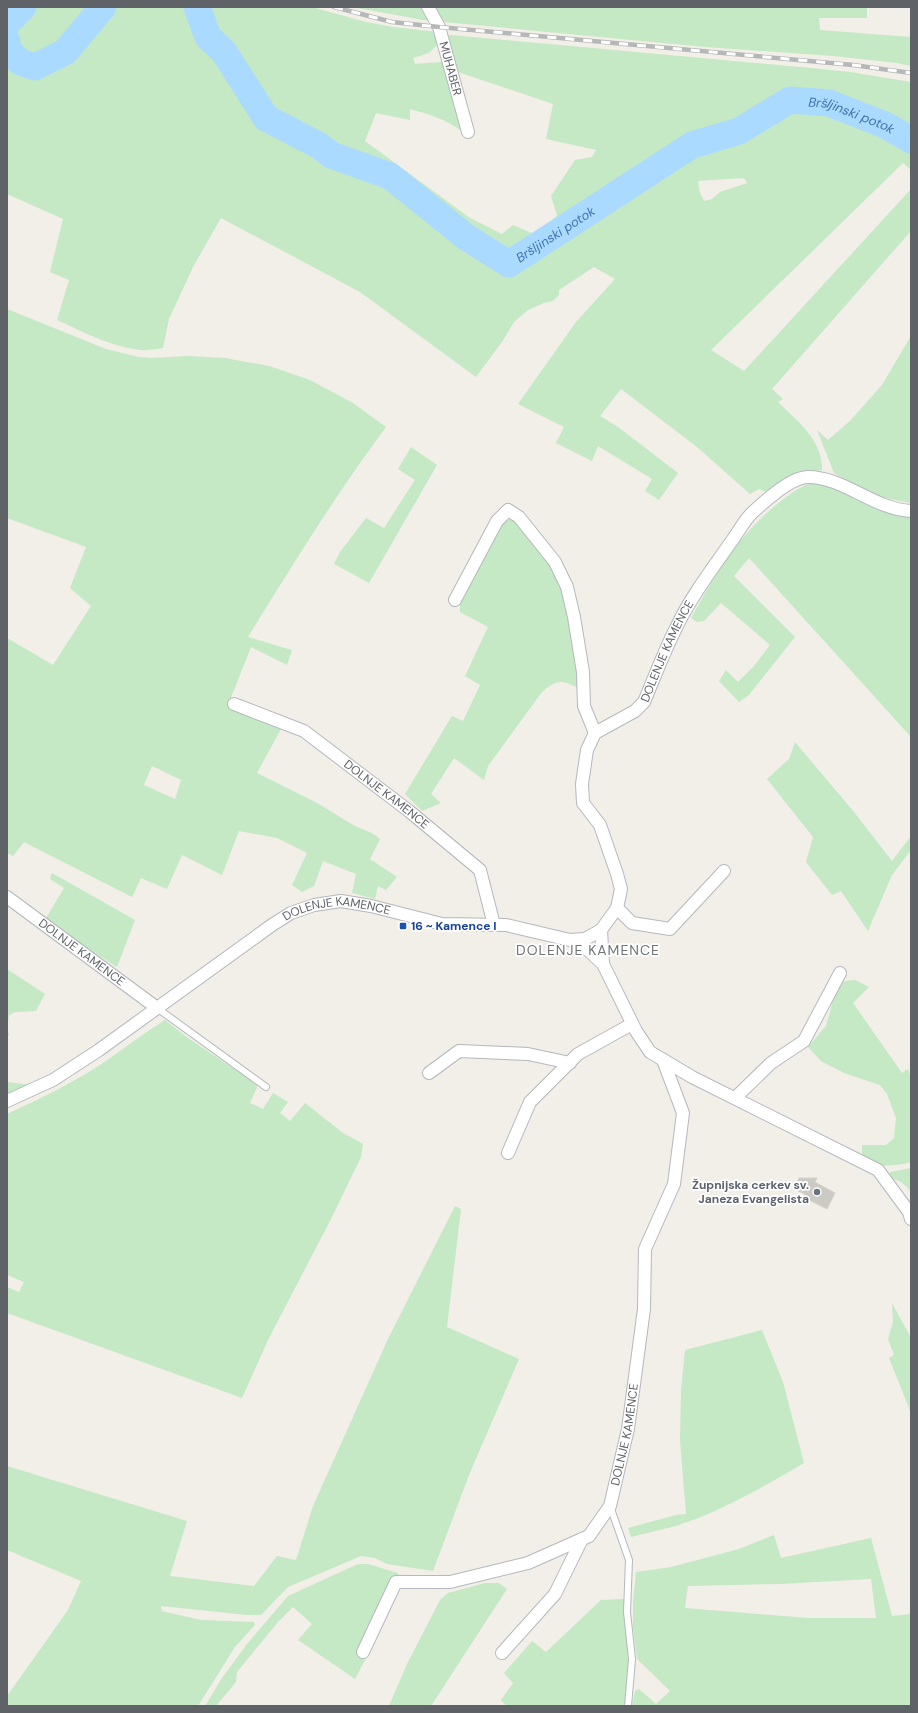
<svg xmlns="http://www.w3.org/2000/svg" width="918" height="1713" viewBox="0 0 918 1713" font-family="'DM Sans',sans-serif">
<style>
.green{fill:#c5e8c5;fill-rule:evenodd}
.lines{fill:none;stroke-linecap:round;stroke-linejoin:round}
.river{stroke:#aadaff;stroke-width:27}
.building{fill:#cccac5;stroke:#d6d1c6}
.service-casing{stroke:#b5b8bc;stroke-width:8}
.minor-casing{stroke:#b5b8bc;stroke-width:14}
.service{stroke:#fff;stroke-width:6}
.minor{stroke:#fff;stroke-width:12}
.rail-casing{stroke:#b6b7b8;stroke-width:4.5}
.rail{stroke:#fff;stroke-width:3;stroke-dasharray:9;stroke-linecap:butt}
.transit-dot{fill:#1a4fb4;stroke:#fff;stroke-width:1.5}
.worship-dot{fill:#6b7280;stroke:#fff;stroke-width:1.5}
.labels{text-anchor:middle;stroke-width:3.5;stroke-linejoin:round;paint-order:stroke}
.street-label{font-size:12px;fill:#5f6368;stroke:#fff}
.transit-label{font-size:12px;font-weight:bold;fill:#164399;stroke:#fff;text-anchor:start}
.worship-label{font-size:12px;font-weight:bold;fill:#5b616d;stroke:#fff;text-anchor:end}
.water-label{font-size:13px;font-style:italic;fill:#4174aa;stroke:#fff}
.quarter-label{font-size:14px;letter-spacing:1px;fill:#70757a;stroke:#fff}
</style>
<rect width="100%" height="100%" fill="#f1efe8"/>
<!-- green -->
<path class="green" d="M 7,7 L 312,7 L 366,22 L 393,27 L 438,32 L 438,44 L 429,53 L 413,58 L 415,64 L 441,62 L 444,66 L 461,131 C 446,119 428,114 410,109 L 410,120 L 376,113 L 365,141 L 470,218 L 502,234 L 513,225 L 541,237 L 557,215 L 551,196 L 575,160 L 592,157 L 596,150 L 546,139 L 553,104 L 455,71 L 446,36 L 451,35 L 800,67 L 850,72 L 911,82 L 911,170 L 903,163 L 711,350 L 744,371 L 911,189 L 911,231 L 772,389 L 783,399 L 778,402 C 797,421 823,440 822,470 C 797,472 788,478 769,493 L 759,489 L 750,494 L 697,447 L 621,389 L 600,416 L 618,427 L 678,473 L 659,500 L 645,491 L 652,479 L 598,446 L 592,461 L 556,443 L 564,427 L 518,404 L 576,322 L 615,279 L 594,267 L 559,290 L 559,295 L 553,301 L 544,303 L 528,310 L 514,322 L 502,342 L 476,377 L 360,292 L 221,218 L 193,267 L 169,319 L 163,348 C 155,349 146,351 139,350 C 110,346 83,332 57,320 L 69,280 L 50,272 L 63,219 L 7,194 ZM 744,178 L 747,183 L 720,192 L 712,199 L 704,201 L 700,193 L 698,181 Z
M 352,7 L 867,7 L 867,18 L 819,18 L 820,30 L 911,37 L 911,66 L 897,63 L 833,56 L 705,47 L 423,20 Z
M 7,309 L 106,349 L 139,357 L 151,358 L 188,356 L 225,358 L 269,366 L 310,380 L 353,403 L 386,427 C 336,494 292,566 248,637 L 292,650 L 287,665 L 251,647 L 228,705 L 281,729 L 257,773 L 317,803 L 355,826 L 372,833 L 380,839 L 370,859 L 397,877 L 386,890 L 378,886 L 375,899 L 352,893 L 356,874 L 323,861 L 314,886 L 302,892 L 292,885 L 307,853 L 277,838 L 239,831 L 222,875 L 182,855 L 167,889 L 141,878 L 132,897 L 24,842 L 13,856 L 7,853 L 7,638 L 53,665 L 91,606 L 70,588 L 86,547 L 7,518 ZM 152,766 L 181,780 L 175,799 L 144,785 Z
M 911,336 L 911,503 L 885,498 L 852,483 L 834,473 L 817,430 L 828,440 L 850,421 L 882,385 Z
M 411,447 L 437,465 L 369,583 L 334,564 L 340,552 L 366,518 L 384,528 L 415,480 L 398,469 Z
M 813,483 C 847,487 875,517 911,516 L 911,737 L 749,558 L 734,576 L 795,637 L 749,695 L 739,702 L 719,681 L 726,670 L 738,682 L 754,666 L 770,645 L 721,603 L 704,621 L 697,622 L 691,618 C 716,573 739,534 781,501 C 790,494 800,486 813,483 Z
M 514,518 L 551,564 L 565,590 L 579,671 L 578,688 C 561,679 556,680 542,692 L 488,766 L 484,780 L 454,758 L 431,794 L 441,803 L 422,811 L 405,794 L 452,716 L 463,721 L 480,685 L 465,676 L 488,627 L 460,612 L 460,603 L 503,522 Z
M 795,742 L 854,812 L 892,861 L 911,836 L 911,850 L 892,875 L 868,931 L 841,891 L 832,895 L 806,862 L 813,837 L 767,779 L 789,759 Z
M 52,873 L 135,920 L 117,967 L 87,948 L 46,918 L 64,888 L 50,879 Z
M 7,969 L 45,994 L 36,1011 L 16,1012 L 9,1015 L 7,1027 L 9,1036 L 7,1035 Z
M 855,980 L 869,987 L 853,1003 L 902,1073 L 908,1069 L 911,1078 L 911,1162 C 898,1166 886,1166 873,1165 L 862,1156 L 862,1145 L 886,1145 L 894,1138 L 896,1118 L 887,1094 L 880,1085 L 844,1073 L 821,1061 L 808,1047 L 826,1026 L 836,990 L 840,984 L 845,981 Z
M 165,1020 L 188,1038 L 258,1085 L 250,1103 L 263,1109 L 273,1093 L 288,1102 L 280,1113 L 290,1121 L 305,1103 L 343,1133 L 363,1144 L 361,1157 L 331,1219 L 268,1340 L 242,1398 L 7,1313 L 7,1287 L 19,1292 L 24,1282 L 7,1275 L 7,1114 C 35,1101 62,1088 89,1072 C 115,1056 139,1036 165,1020 Z
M 7,1082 L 32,1085 L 7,1096 Z
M 911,1168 L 911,1192 C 905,1184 899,1179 889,1179 L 890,1172 Z
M 455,1206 L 461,1209 L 447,1327 L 519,1359 L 469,1475 L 433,1571 L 387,1564 L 375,1558 L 361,1556 L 288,1587 L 261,1615 L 247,1615 L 161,1606 L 162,1611 L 201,1620 L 254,1622 L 255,1625 L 235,1647 L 198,1706 L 7,1706 L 7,1696 L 68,1610 L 81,1581 L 7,1550 L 7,1466 L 187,1521 L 170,1576 L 254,1586 L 277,1556 L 296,1560 L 313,1506 L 388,1339 Z
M 892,1303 L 911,1338 L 911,1413 L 889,1358 L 894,1355 L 888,1339 L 893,1322 Z
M 762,1330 L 783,1382 L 804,1463 C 763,1487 721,1512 676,1526 C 661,1530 646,1533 631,1537 L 628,1528 L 676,1515 L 686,1514 L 680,1440 L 681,1390 L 685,1350 Z
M 774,1535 L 781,1558 L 871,1538 L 892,1616 L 911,1614 L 911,1706 L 632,1706 L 635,1691 L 639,1689 L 656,1704 L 670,1691 L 637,1659 L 633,1628 L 633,1602 L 636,1572 L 671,1567 L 739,1549 ZM 871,1579 L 876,1618 L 808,1618 L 685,1608 L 688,1586 L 779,1584 Z
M 358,1564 L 368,1564 L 398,1573 L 401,1588 L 394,1593 L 377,1637 L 355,1679 L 298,1640 L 312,1624 L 293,1607 L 278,1622 L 237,1672 L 236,1682 L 216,1706 L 205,1706 L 222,1678 L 247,1644 L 288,1596 Z
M 485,1583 L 499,1583 L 507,1589 L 431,1706 L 389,1706 L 407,1664 L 440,1600 L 448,1593 Z
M 624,1599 L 628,1662 L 625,1706 L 506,1706 L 501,1700 L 513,1683 L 504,1673 L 532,1641 L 546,1652 L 601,1600 Z"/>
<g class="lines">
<!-- river -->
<g class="river">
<path id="s1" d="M 197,7 L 208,37 L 224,52 L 266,118 L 320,146 L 331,155 L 390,176 L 466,237 L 509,264 L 692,145 L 739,131 L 790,100 L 829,103 L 885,125 L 911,140"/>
<path d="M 7,23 L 23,7"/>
<path d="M 7,41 L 7,49 L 20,62 L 35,67 L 65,52 L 103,7"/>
</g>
</g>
<!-- building -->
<path class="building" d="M 799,1178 L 817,1178 L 815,1182 L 835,1193 L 827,1209 L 803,1197 L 805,1194 L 798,1191 L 796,1185 Z"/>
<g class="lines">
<defs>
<path id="service" d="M 157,1008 L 266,1087
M 610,1506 L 629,1560 L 627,1612 L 632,1659 L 628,1706"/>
<g id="minor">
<path id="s2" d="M 428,7 L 439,27 L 468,132"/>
<path d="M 455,600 L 497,521 L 508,510 L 519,517 L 555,562 L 567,587 L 574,617 L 583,672 L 584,706 L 595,733"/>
<path id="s3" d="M 234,704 L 304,731 L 409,811 L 480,870 L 494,925"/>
<path id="s4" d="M 7,897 L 157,1008"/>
<path d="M 617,908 L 632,923 L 670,929 L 724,871"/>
<path d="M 601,930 L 603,964"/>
<path d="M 570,940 L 588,950 L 603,964 L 636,1031 L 650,1052 L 692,1077 L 878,1170 L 909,1212 L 911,1219"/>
<path d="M 429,1073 L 459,1051 L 528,1054 L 570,1063"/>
<path d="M 735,1098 L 771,1063 L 804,1041 L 840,973"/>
<path id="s5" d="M 7,1101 L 53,1080 L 99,1050 L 272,925 L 291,913 L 314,905 L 341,901 L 371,906 L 442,924 L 506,925 L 570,940 L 585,939 L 601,930 L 617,908 L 621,889 L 617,874 L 600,825 L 583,803 L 582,784 L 587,750 L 595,733 L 635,711 L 644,702 C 655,676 665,649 678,624 C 692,595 713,568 731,542 C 738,533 744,520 753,512 C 765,501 791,477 808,477 C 844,477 873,509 911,511"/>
<path d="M 508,1153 L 530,1102 L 578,1054 L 632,1024"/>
<path id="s6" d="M 363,1652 L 396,1582 L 450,1582 L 528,1563 L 589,1536 L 610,1506 L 628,1429 L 644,1309 L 645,1249 L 674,1184 L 683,1113 L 663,1060"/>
<path d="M 502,1653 L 555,1594 L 582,1539"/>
</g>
</defs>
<!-- service casing -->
<use href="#service" class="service-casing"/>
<!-- minor casing -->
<use href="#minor" class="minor-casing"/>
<!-- service -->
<use href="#service" class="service"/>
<!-- minor -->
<use href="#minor" class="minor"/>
<defs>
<path id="rail" d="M 334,7 L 392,22 L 439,27 L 853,65 L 911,73"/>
</defs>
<!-- rail casing -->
<use href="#rail" class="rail-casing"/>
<!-- rail -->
<use href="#rail" class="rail"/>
</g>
<!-- markers -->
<rect class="transit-dot" x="399" y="922" width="8" height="8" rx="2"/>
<circle class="worship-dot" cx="817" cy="1192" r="4"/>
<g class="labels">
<!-- street labels -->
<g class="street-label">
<text dy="4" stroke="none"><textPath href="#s2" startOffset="66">MUHABER</textPath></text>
<text dy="4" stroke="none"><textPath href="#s5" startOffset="988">DOLENJE KAMENCE</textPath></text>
<text dy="4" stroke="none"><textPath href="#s3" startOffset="179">DOLNJE KAMENCE</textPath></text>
<text dy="4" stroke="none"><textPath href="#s5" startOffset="388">DOLENJE KAMENCE</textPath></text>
<text dy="4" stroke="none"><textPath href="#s4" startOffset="93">DOLNJE KAMENCE</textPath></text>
<text dy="4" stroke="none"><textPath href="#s6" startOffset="388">DOLNJE KAMENCE</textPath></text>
</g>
<!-- transit labels -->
<g class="transit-label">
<text x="411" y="930">16 ~ Kamence I</text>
</g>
<!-- worship labels -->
<g class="worship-label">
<text x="809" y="1189">Župnijska cerkev sv.<tspan x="809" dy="14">Janeza Evangelista</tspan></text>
</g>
<!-- water labels -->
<g class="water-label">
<text dy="5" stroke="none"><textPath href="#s1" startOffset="809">Bršljinski potok</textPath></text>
<text dy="5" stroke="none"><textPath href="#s1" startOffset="473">Bršljinski potok</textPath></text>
</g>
<!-- quarter labels -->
<g class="quarter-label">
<text x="588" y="955">DOLENJE KAMENCE</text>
</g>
</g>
<!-- border -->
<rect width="918" height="1713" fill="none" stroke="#5f6368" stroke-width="16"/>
</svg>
